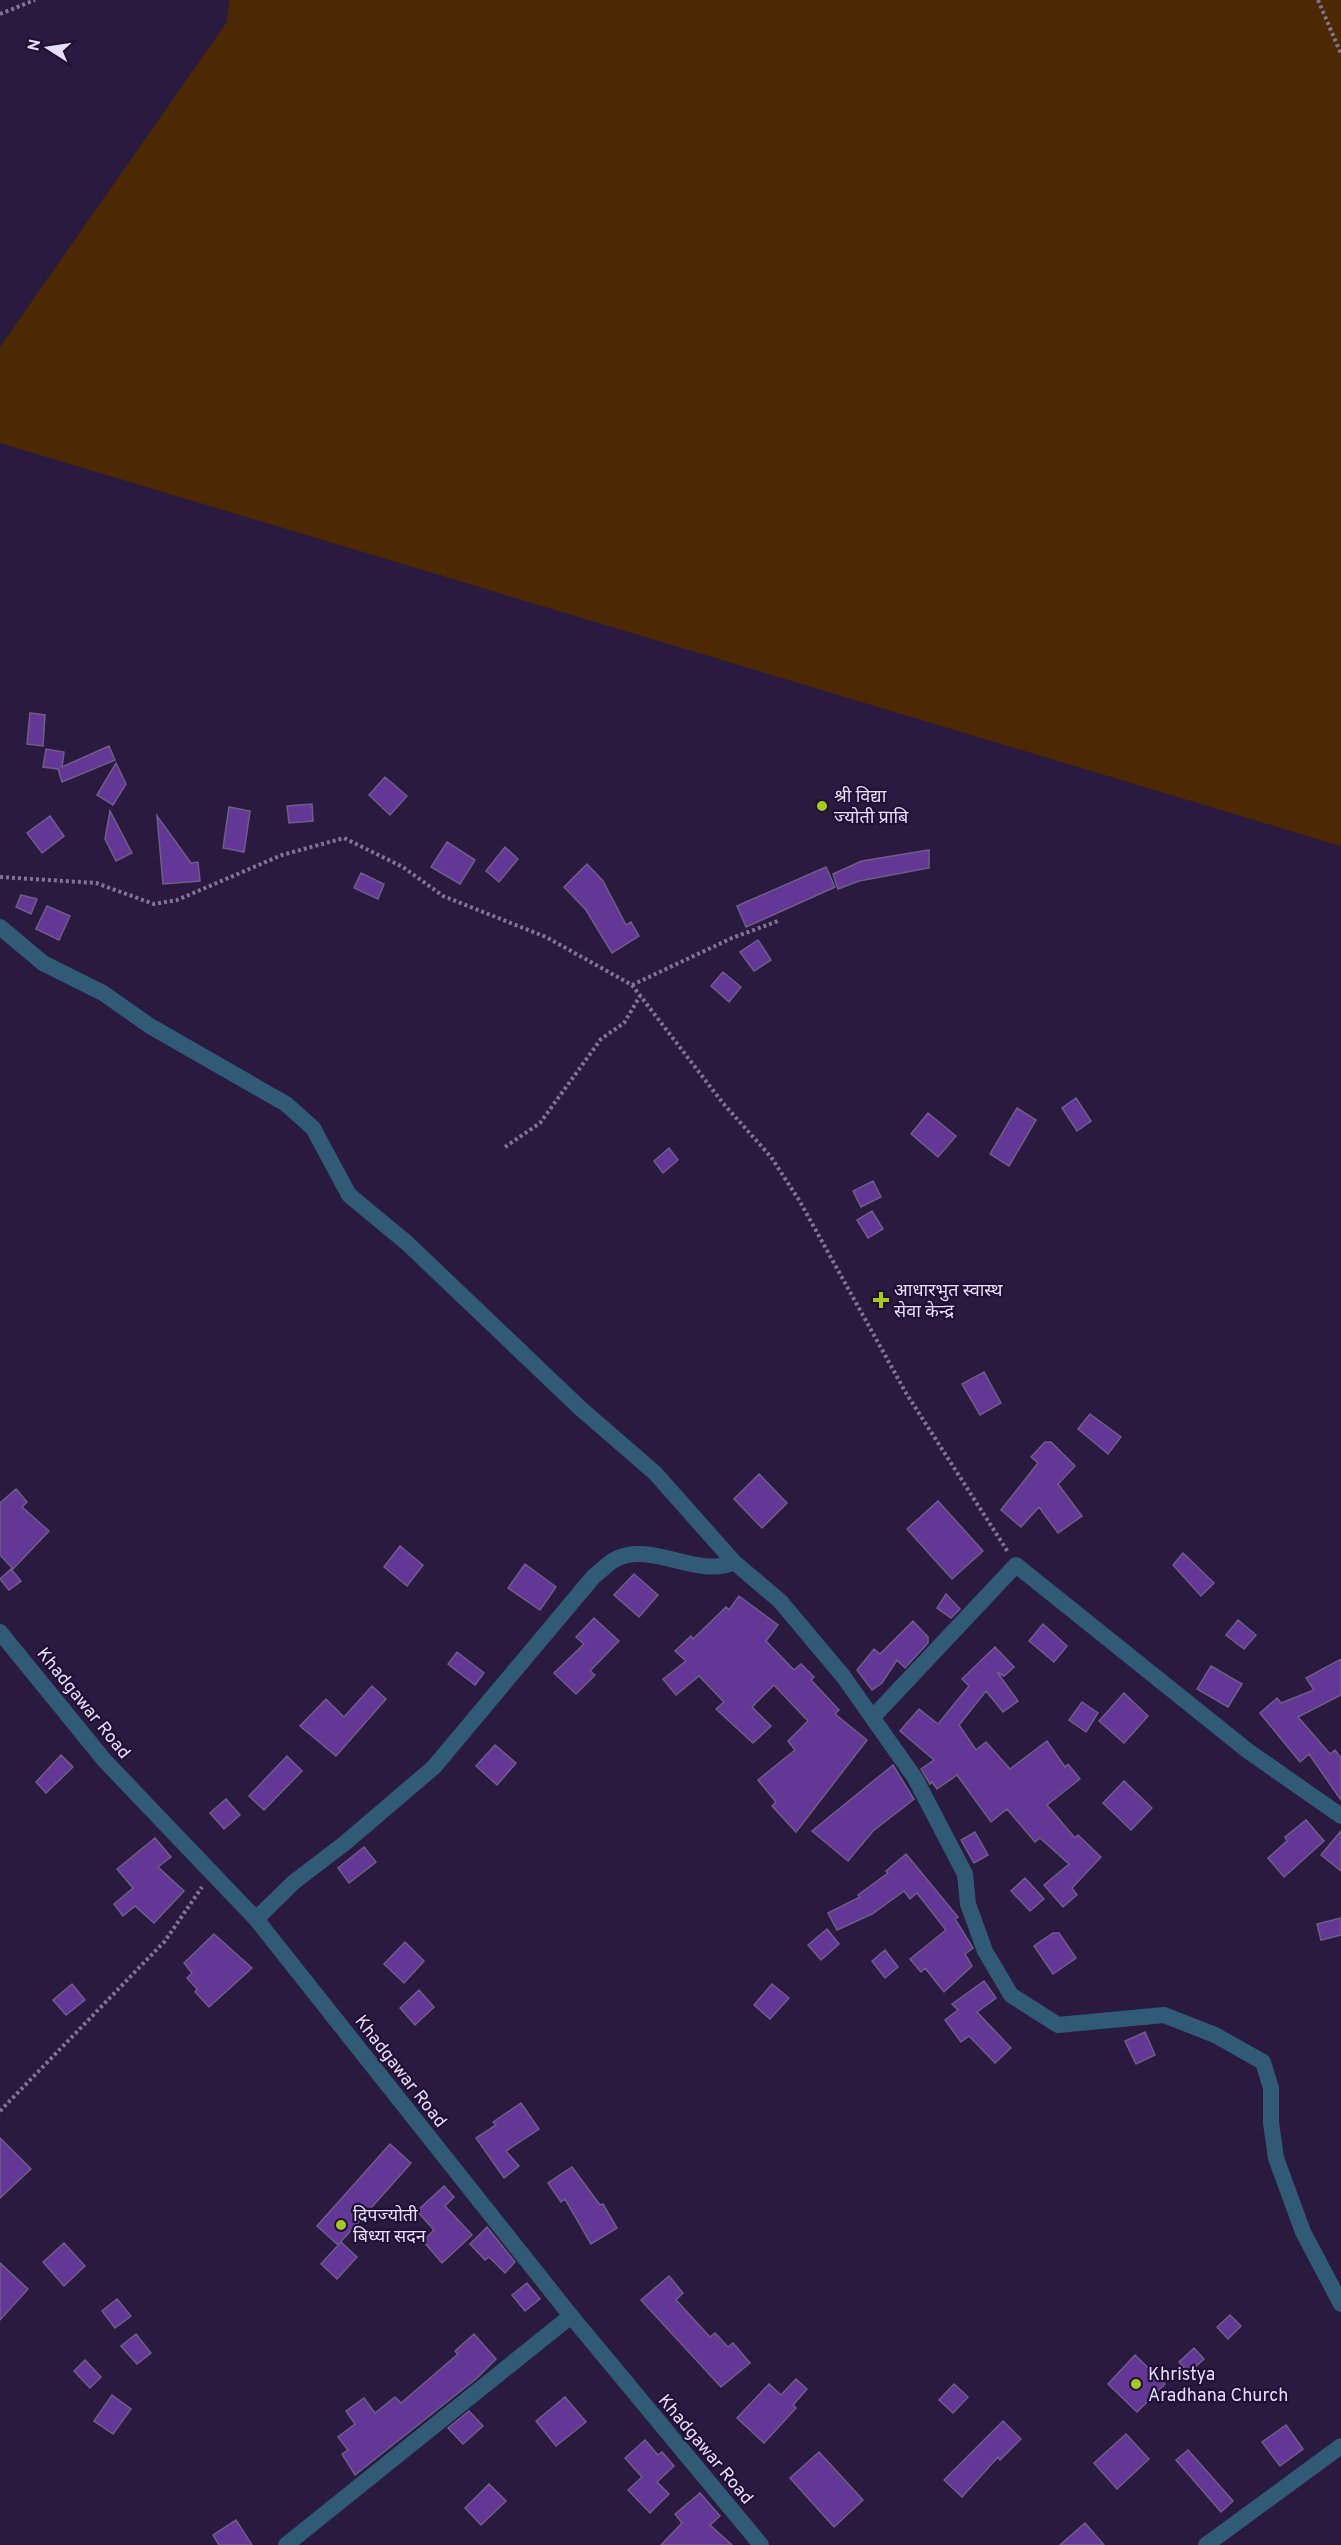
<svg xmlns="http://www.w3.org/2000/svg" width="1341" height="2545" viewBox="0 0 1341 2545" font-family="Overpass,'Noto Sans Devanagari',sans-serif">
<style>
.green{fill:#4c2903}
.building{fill:#623795;stroke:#6e5d89;stroke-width:1.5}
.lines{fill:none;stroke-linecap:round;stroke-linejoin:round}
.path{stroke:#817495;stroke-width:4;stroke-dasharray:3 3;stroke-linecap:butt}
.minor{stroke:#315a77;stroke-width:16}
.tertiary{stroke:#315a77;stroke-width:16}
.poi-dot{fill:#a6c821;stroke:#211036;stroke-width:2}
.labels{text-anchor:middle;stroke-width:4.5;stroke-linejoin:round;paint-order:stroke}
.poi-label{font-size:18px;fill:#e6ddf7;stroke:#211036;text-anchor:start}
.street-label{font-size:18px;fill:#e6ddf7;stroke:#211036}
</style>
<rect width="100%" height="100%" fill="#2b1a40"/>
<!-- green -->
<path class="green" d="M 229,0 L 1341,0 L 1341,846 L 0,443 L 0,347 L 227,22 Z"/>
<!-- building -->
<path class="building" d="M 30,713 L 45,715 L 43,746 L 27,744 Z
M 109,746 L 115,760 L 62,782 L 58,769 L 43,767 L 46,749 L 64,752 L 62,767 Z
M 116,763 L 126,784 L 113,805 L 97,795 Z
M 385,777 L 407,796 L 390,815 L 369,795 Z
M 312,804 L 313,821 L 289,823 L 287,806 Z
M 229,807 L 250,811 L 244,852 L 223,848 Z
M 110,811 L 132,853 L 116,861 L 105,839 Z
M 50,816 L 64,836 L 42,853 L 27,833 Z
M 157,816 L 191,863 L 198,862 L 200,881 L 163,884 Z
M 447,842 L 475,860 L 460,884 L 431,867 Z
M 505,847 L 518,859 L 499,882 L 486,871 Z
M 929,850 L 929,868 L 859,881 L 838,889 L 833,874 L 862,861 Z
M 587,864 L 603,881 L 626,925 L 631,922 L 639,936 L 612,953 L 586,910 L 564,887 Z
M 826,867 L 835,887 L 746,927 L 737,906 Z
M 361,873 L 384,884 L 378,899 L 354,888 Z
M 21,895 L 37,899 L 31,914 L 16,907 Z
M 47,906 L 70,916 L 59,940 L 36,929 Z
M 758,940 L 771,960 L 754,971 L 740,952 Z
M 723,972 L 741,987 L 729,1002 L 711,986 Z
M 1076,1098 L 1091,1121 L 1077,1131 L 1062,1108 Z
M 1017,1108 L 1036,1120 L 1009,1166 L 990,1154 Z
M 928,1113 L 956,1136 L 938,1157 L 911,1134 Z
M 669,1148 L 678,1160 L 663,1173 L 654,1161 Z
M 873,1181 L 881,1197 L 861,1207 L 853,1191 Z
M 872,1211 L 883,1229 L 868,1238 L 857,1220 Z
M 984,1372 L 1001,1403 L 980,1415 L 962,1384 Z
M 1090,1414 L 1121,1437 L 1108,1454 L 1078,1429 Z
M 1045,1442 L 1051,1442 L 1075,1466 L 1058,1484 L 1082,1516 L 1058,1533 L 1039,1507 L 1021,1527 L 1001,1510 L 1038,1463 L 1031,1457 Z
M 759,1474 L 787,1503 L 762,1528 L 734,1499 Z
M 16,1489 L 27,1502 L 22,1507 L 49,1531 L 13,1569 L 0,1555 L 0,1503 Z
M 938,1501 L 983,1551 L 952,1579 L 907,1529 Z
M 400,1546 L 423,1565 L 407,1586 L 384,1567 Z
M 1183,1553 L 1214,1583 L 1201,1596 L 1173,1565 Z
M 525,1564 L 556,1587 L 540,1610 L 508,1588 Z
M 11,1569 L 21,1581 L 9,1590 L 0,1579 Z
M 634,1574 L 658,1595 L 639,1617 L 614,1595 Z
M 946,1594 L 960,1609 L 951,1618 L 937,1608 Z
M 739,1596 L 778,1625 L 766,1641 L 794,1670 L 801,1664 L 814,1677 L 811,1680 L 839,1710 L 835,1714 L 867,1740 L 796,1832 L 772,1806 L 776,1802 L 758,1780 L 795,1750 L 788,1741 L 808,1721 L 774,1685 L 752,1707 L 771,1726 L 753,1743 L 716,1709 L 724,1702 L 699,1676 L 676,1695 L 663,1679 L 686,1661 L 675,1651 L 691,1636 L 693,1639 L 726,1607 L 729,1610 Z
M 594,1618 L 619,1641 L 590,1671 L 595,1675 L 576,1694 L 554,1673 L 584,1644 L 576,1637 Z
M 1238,1620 L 1256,1635 L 1244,1649 L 1226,1635 Z
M 913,1621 L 928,1637 L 928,1643 L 905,1668 L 897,1660 L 882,1683 L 872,1690 L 857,1670 L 874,1649 L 880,1654 Z
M 1043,1624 L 1067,1646 L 1054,1662 L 1029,1641 Z
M 995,1647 L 1014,1667 L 1004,1676 L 997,1672 L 1018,1701 L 1003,1712 L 986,1691 L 959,1725 L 976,1750 L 986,1742 L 1010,1769 L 1047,1741 L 1065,1767 L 1068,1764 L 1080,1779 L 1047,1805 L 1075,1838 L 1078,1835 L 1101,1857 L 1072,1888 L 1077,1895 L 1063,1907 L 1044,1885 L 1069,1864 L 1040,1838 L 1035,1842 L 1007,1809 L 991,1822 L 957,1775 L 937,1789 L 932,1782 L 930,1784 L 921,1769 L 934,1760 L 900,1731 L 919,1709 L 938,1724 L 969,1686 L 962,1679 Z
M 457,1652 L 484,1673 L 475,1685 L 448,1664 Z
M 1341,1659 L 1341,1695 L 1298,1717 L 1330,1754 L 1335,1750 L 1341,1758 L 1341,1800 L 1309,1754 L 1300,1762 L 1260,1713 L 1277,1698 L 1281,1703 L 1314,1690 L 1306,1678 Z
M 1211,1666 L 1242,1684 L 1228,1707 L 1197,1689 Z
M 372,1686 L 386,1699 L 336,1756 L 300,1726 L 326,1699 L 344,1717 Z
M 1124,1693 L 1148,1716 L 1124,1743 L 1099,1721 Z
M 1082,1702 L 1098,1713 L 1086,1732 L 1069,1720 Z
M 495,1745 L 516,1763 L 497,1785 L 476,1766 Z
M 61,1755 L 73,1767 L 46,1793 L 36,1782 Z
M 287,1756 L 302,1771 L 264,1810 L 249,1796 Z
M 893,1765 L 914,1799 L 873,1831 L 848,1861 L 812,1831 Z
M 1124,1781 L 1152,1808 L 1131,1830 L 1103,1803 Z
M 226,1799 L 240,1815 L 224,1829 L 210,1813 Z
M 1306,1820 L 1324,1841 L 1284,1877 L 1268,1858 L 1287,1841 L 1285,1837 Z
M 1341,1831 L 1341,1871 L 1321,1855 Z
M 975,1832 L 988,1855 L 974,1863 L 961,1840 Z
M 155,1838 L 171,1857 L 158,1867 L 184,1891 L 154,1923 L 135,1906 L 123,1916 L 114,1904 L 133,1888 L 117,1869 Z
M 364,1847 L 376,1862 L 349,1883 L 338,1868 Z
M 906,1854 L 958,1917 L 955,1919 L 973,1948 L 965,1954 L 972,1966 L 944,1992 L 925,1968 L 921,1972 L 910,1959 L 946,1930 L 917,1893 L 910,1899 L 904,1891 L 872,1914 L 837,1930 L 828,1913 L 860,1897 L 858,1895 L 888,1873 L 886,1871 Z
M 1025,1878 L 1044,1899 L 1030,1911 L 1011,1891 Z
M 1341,1918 L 1341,1935 L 1321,1940 L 1317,1924 Z
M 827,1929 L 839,1944 L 821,1960 L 808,1945 Z
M 1053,1933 L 1059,1933 L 1076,1958 L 1053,1974 L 1034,1946 Z
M 214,1934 L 252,1968 L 209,2007 L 195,1992 L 197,1989 L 187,1978 L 192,1973 L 184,1963 Z
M 405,1942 L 424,1961 L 404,1983 L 384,1964 Z
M 885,1950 L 898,1967 L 885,1978 L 872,1961 Z
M 984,1981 L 996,1998 L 977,2012 L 1011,2048 L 995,2063 L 969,2036 L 961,2042 L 945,2020 L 958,2010 L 952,2004 Z
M 72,1984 L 85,2000 L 66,2015 L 53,2000 Z
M 772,1984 L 789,1998 L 770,2019 L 754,2005 Z
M 419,1990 L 434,2007 L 415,2025 L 400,2008 Z
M 1145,2032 L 1155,2055 L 1136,2064 L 1125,2041 Z
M 521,2103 L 539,2129 L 506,2151 L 519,2166 L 504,2178 L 476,2138 L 496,2125 L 493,2122 Z
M 0,2138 L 31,2169 L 0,2198 Z
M 390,2144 L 411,2163 L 338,2245 L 317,2226 Z
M 572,2167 L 600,2205 L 603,2204 L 617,2228 L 591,2244 L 565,2199 L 561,2202 L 548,2183 Z
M 444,2186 L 454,2197 L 445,2206 L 472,2235 L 442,2263 L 423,2241 L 434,2230 L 417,2211 Z
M 487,2227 L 515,2262 L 505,2273 L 489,2257 L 485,2260 L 470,2244 Z
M 341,2242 L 357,2257 L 337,2279 L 321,2264 Z
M 64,2243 L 85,2266 L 64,2286 L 43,2262 Z
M 0,2263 L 28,2289 L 0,2320 Z
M 669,2276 L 683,2293 L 676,2300 L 710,2337 L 715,2333 L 728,2347 L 733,2343 L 750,2363 L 721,2387 L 641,2300 Z
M 527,2283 L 540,2299 L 525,2311 L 512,2295 Z
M 117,2299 L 131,2316 L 115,2328 L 102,2311 Z
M 1230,2315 L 1241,2326 L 1228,2339 L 1217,2327 Z
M 136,2334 L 151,2353 L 137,2364 L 121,2346 Z
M 474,2334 L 496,2359 L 477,2378 L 355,2475 L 342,2454 L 348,2450 L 338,2437 L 355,2424 L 346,2411 L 364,2398 L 375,2413 L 395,2397 L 401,2403 L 458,2354 L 455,2351 Z
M 1194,2348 L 1204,2359 L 1189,2373 L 1179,2362 Z
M 1135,2355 L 1165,2384 L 1137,2412 L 1108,2384 Z
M 85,2360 L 101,2377 L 90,2388 L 74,2371 Z
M 796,2379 L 807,2389 L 793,2405 L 796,2408 L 764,2443 L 737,2418 L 769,2384 L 781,2395 Z
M 954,2384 L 968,2397 L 953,2413 L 939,2400 Z
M 112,2395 L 131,2409 L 113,2434 L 94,2421 Z
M 565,2397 L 586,2422 L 556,2446 L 536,2421 Z
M 469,2411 L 483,2426 L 463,2444 L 448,2428 Z
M 1003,2421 L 1021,2439 L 1000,2460 L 998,2457 L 962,2497 L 944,2480 Z
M 1286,2425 L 1303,2449 L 1280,2466 L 1262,2442 Z
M 1126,2434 L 1149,2459 L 1117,2489 L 1094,2463 Z
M 645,2440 L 658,2455 L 662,2452 L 674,2466 L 657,2482 L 669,2494 L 650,2513 L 628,2490 L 642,2477 L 625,2458 Z
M 1188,2450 L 1233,2501 L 1221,2512 L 1176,2460 Z
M 819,2452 L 863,2500 L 834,2527 L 790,2478 Z
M 489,2484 L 506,2501 L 481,2525 L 465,2508 Z
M 700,2493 L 720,2516 L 710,2525 L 732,2545 L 661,2545 L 682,2523 L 675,2514 Z
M 236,2520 L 252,2545 L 219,2545 L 213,2535 Z
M 1085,2523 L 1104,2545 L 1060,2545 Z"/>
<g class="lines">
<!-- path -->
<path class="path" d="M 1318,0 L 1341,54
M 0,14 L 35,0
M 0,877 L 96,883 L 154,904 L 177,900 L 282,855 L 344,838 L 403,867 L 443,896 L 546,937 L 632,985 L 722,1102 L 771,1157 L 799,1200 L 906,1393 L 1008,1552
M 632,985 L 732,938 L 778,921
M 505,1147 L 540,1123 L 601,1039 L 624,1023 L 640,996
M 0,2111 L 165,1941 L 202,1887"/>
<!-- minor -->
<path class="minor" d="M 0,927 L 43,963 L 103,993 L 150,1026 L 286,1104 L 313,1128 L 349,1195 L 407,1243 L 580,1408 L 655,1473 L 734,1562 L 780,1601 L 843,1676 L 915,1778 L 965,1874 L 968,1904 L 985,1951 L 1011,1995 L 1058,2025 L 1164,2015 L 1215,2035 L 1263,2062 L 1271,2088 L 1271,2123 L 1276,2158 L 1303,2232 L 1341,2304
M 0,1632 L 105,1761 L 256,1919 L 571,2316 L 761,2545
M 873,1717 L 1016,1565 L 1248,1751 L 1341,1816
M 256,1919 L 294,1882 L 345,1843 L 434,1767 L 594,1576 C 601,1571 608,1563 616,1559 C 652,1541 698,1579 734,1562
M 1206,2545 L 1341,2446"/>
<!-- tertiary -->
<path class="tertiary" d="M 286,2545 L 571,2316"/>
</g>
<!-- markers -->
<g class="poi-dot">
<circle cx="822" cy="806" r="6"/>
<path d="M878 1291h6v6h6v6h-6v6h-6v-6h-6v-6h6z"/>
<circle cx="341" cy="2225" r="6"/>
<circle cx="1136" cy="2384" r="6"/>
</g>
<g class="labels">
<!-- poi labels -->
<g class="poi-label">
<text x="834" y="802">श्री विद्या<tspan x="834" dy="21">ज्योती प्राबि</tspan></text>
<text x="894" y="1296">आधारभुत स्वास्थ<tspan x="894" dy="21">सेवा केन्द्र</tspan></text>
<text x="353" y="2221">दिपज्योती<tspan x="353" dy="21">बिध्या सदन</tspan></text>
<text x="1148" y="2380">Khristya<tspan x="1148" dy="21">Aradhana Church</tspan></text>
</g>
<!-- street labels -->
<g class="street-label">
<text transform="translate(84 1703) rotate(51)" y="6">Khadgawar Road</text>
<text transform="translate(401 2071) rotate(52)" y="6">Khadgawar Road</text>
<text transform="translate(706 2449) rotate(50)" y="6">Khadgawar Road</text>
</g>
</g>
<!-- north arrow -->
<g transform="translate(48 48) rotate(282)" stroke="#211036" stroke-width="4.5" paint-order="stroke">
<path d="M0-4.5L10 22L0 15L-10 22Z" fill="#e6ddf7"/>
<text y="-9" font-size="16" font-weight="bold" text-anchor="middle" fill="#e6ddf7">N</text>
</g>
</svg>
